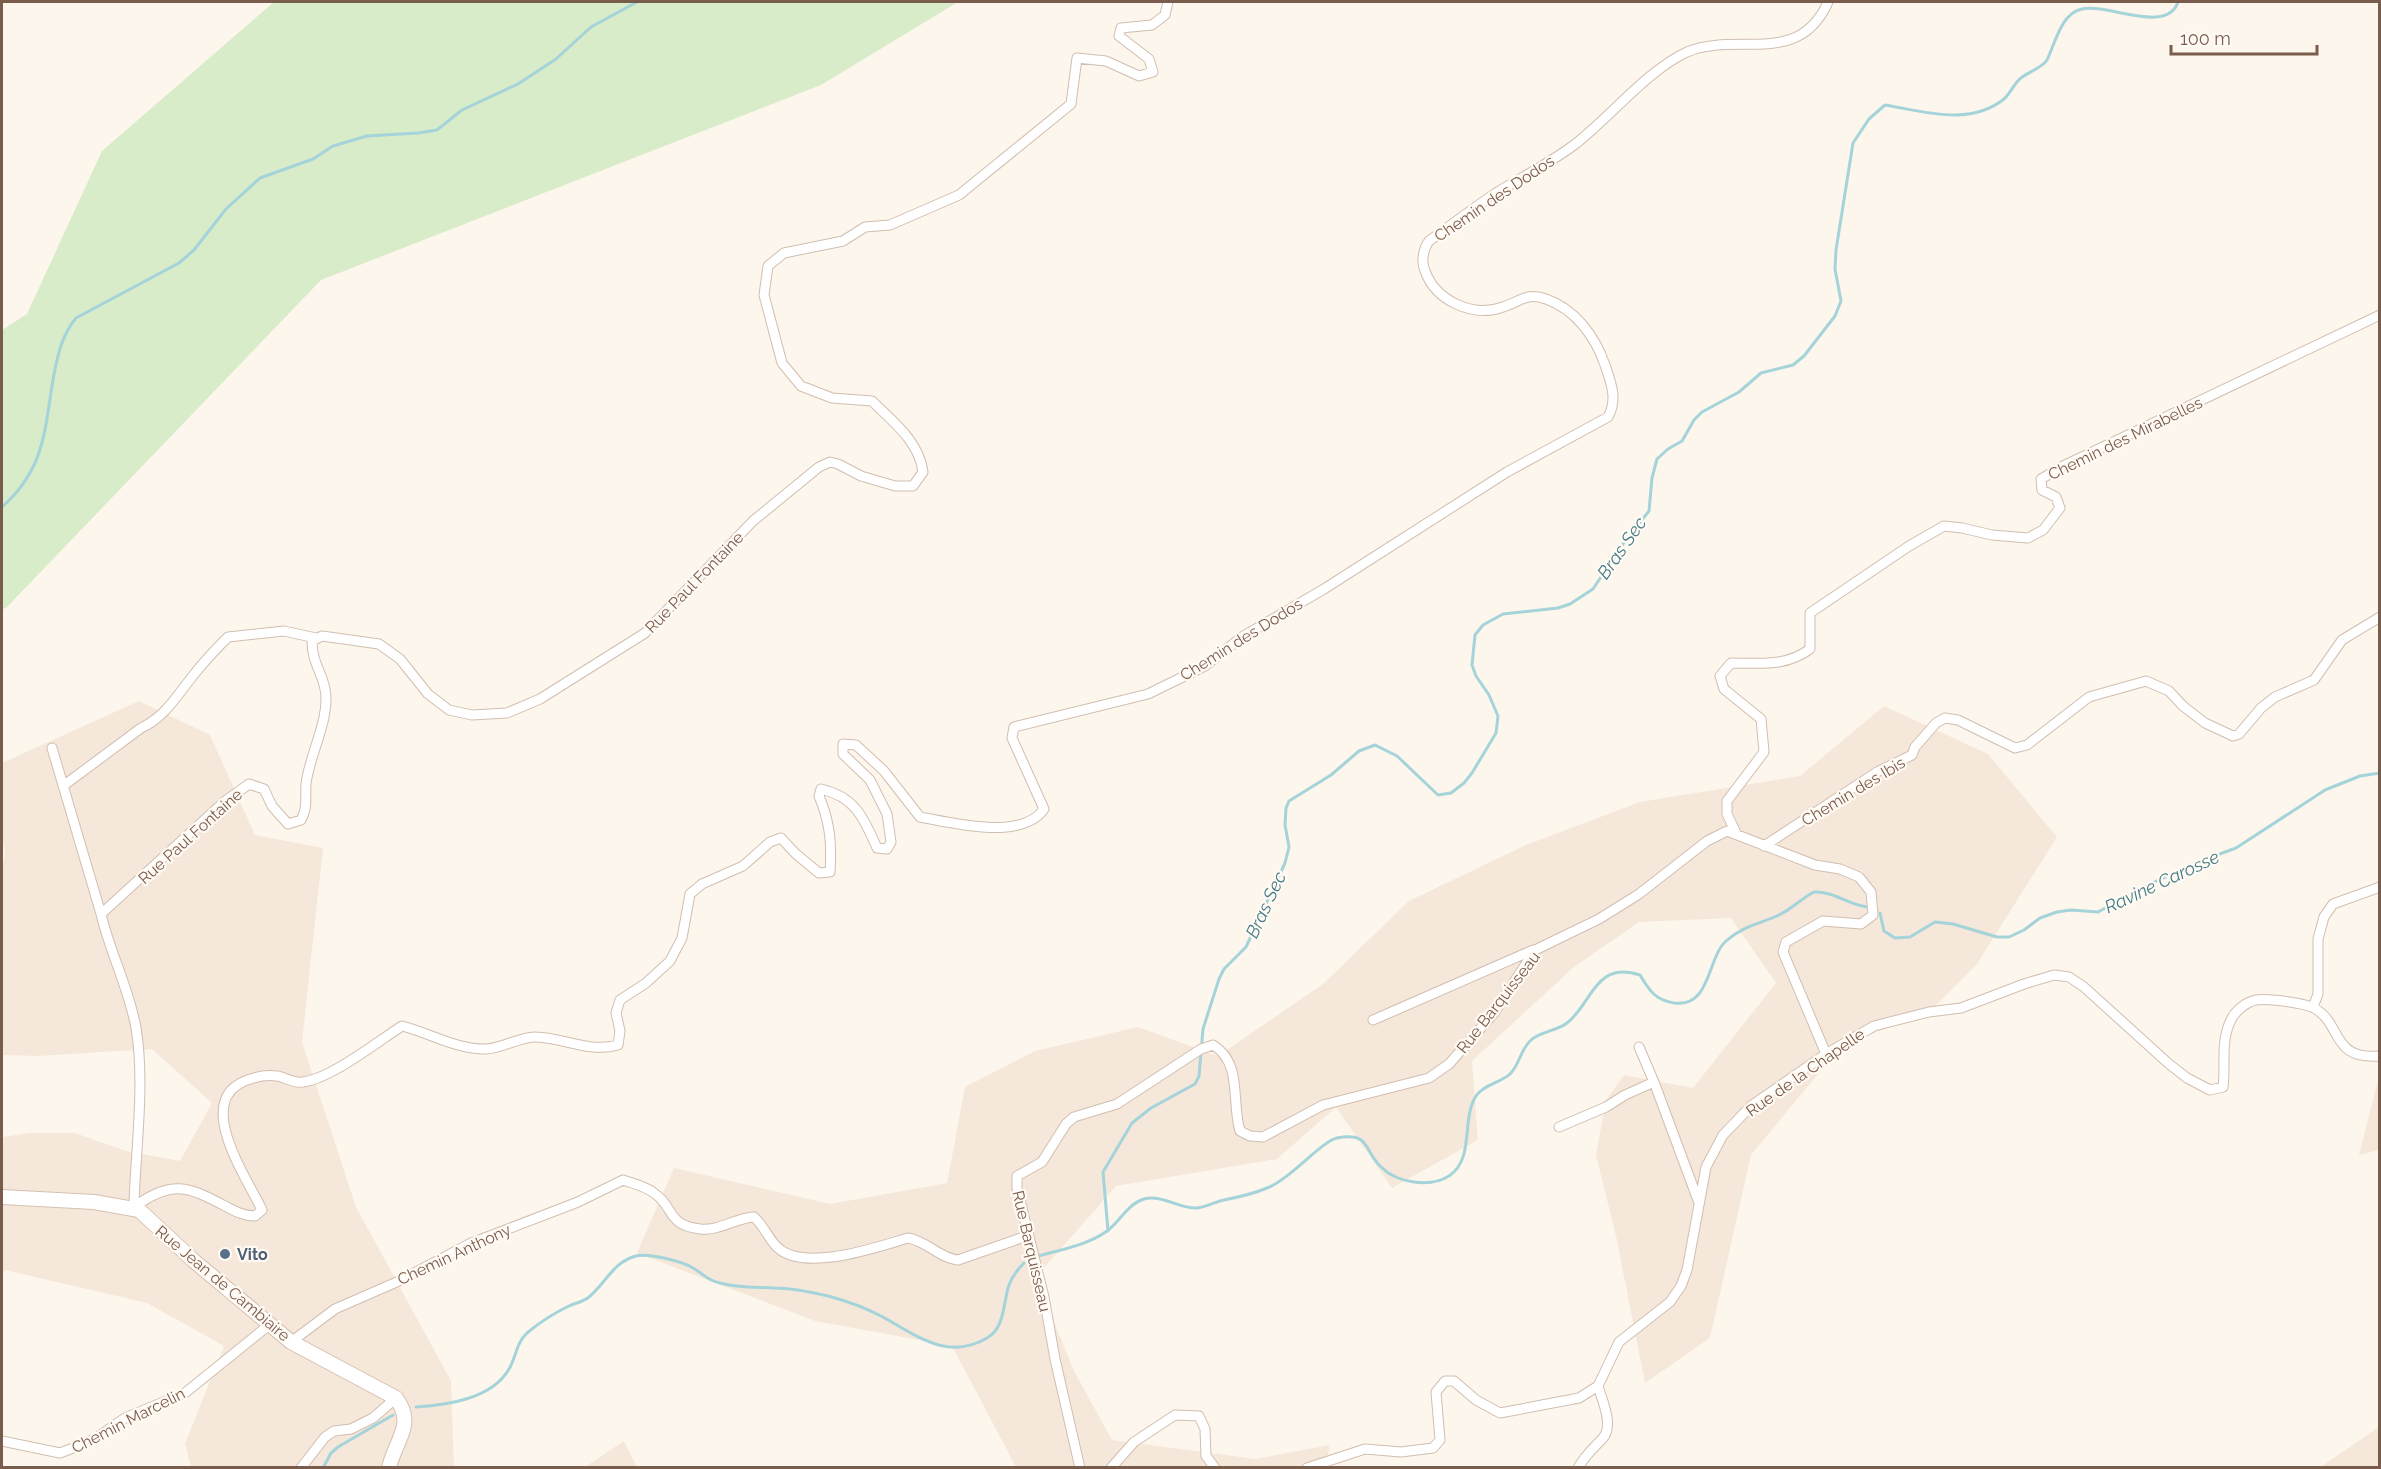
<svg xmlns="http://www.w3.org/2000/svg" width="2381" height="1469" viewBox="0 0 2381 1469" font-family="Raleway,sans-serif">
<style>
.residential{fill:#f5e8da}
.green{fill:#d8ecc9}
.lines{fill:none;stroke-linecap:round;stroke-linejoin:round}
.stream{stroke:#a5d3da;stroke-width:3}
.street-casing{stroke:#d1beb0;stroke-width:11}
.secondary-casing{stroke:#d6c0b0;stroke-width:16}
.street{stroke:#fff;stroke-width:9}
.secondary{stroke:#fff;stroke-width:14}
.service-dot{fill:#5c6f8a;stroke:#fffaf3;stroke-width:2}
.labels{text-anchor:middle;stroke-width:4.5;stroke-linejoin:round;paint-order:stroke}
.street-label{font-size:16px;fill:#7a5c4d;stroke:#fffaf3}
.service-label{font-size:16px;font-weight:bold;fill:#4e5e75;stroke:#fffaf3;text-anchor:start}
.water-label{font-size:18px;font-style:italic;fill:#437c86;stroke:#fffaf3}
</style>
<rect width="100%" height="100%" fill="#fdf6ec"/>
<!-- residential -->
<path class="residential" d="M 139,701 L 210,735 L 255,835 L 323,848 L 302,1042 L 356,1207 L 451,1381 L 454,1467 L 191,1467 L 185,1444 L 224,1346 L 147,1303 L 5,1270 L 2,1273 L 2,1137 L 30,1133 L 75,1133 L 126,1151 L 180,1161 L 212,1103 L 152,1049 L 37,1056 L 2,1055 L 2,869 L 5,852 L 2,840 L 2,763 Z
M 1884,706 L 1988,754 L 2057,837 L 1977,964 L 1929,1012 L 1842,1045 L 1751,1155 L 1710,1338 L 1645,1383 L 1616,1236 L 1596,1155 L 1606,1100 L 1624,1075 L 1693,1088 L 1776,983 L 1731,918 L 1639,922 L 1574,967 L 1472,1061 L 1478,1140 L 1392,1188 L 1336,1107 L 1277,1159 L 1116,1186 L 1036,1277 L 1073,1369 L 1112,1440 L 1256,1459 L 1330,1445 L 1325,1467 L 1016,1467 L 952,1346 L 815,1321 L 637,1253 L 674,1168 L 830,1204 L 947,1183 L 965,1087 L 1035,1051 L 1138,1027 L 1218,1056 L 1323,984 L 1409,901 L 1526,845 L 1640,802 L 1800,776 Z
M 2379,1076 L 2379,1150 L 2359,1155 Z
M 2379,1427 L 2379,1467 L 2321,1467 L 2322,1466 Z
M 624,1441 L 637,1467 L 585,1467 Z"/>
<!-- green -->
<path class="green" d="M 274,2 L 958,2 L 821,85 L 321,280 L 6,608 L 2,609 L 2,330 L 27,314 L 102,151 Z"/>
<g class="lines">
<!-- stream -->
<path class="stream" d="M 2,507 C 48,466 44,426 55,369 C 59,350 63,334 76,318 L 179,263 L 194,250 L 226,209 L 260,178 L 313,159 L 333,146 L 367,136 L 418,133 L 437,130 L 462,110 L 518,84 L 556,59 L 591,27 L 637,2
M 1880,913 L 1884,931 L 1895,938 L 1910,937 L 1935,922 L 1953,924 L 1997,937 L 2009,937 L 2024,930 L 2040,918 L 2057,912 L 2071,910 L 2098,912 L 2152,883 L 2209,858 L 2236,848 L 2325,790 L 2360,776 L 2380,773
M 1108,1231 L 1103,1172 L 1132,1123 L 1151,1108 L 1195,1084 L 1199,1076 L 1203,1029 L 1219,979 L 1224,969 L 1246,947 L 1285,863 L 1289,847 L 1285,825 L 1286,808 L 1289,801 L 1331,775 L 1359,751 L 1375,745 L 1397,756 L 1438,795 L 1451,793 L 1464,783 L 1472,773 L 1496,733 L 1498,716 L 1489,695 L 1476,676 L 1472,665 L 1475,635 L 1483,625 L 1503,614 L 1558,608 L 1570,604 L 1593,589 L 1625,541 L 1649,511 L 1652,478 L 1657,459 L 1668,449 L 1682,441 L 1694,420 L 1702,412 L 1739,392 L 1761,373 L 1793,365 L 1804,356 L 1835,316 L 1841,301 L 1835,269 L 1836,250 L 1853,143 L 1869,119 L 1885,105 C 1923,111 1969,127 2004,99 C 2011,93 2014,83 2021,78 C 2029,71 2041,69 2047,60 C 2055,44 2061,13 2082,9 C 2107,3 2167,35 2178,2
M 1038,1256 C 1060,1250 1088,1245 1107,1231 C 1120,1222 1127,1204 1144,1199 C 1161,1194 1180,1209 1197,1208 C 1206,1207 1215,1202 1224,1200 C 1239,1197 1253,1194 1267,1188 C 1289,1180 1322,1141 1337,1138 C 1371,1132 1363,1150 1381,1167 C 1397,1183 1430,1188 1449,1176 C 1475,1159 1461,1119 1476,1096 C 1483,1085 1500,1083 1510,1074 C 1520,1064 1520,1050 1531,1040 C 1541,1031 1557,1031 1567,1023 C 1592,1004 1595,960 1640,975 C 1649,990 1655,1000 1674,1003 C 1711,1008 1707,958 1726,941 C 1744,925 1760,924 1779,915 C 1792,909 1802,898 1814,892 C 1833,891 1847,904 1867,907
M 416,1407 C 447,1405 492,1399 509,1369 C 516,1358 516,1343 527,1333 C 539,1323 554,1313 569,1306 C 575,1303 583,1302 589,1297 C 606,1283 613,1262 636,1256 C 648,1253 682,1261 693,1268 C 704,1274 706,1280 720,1283 C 738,1288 756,1287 774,1288 C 792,1288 811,1292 828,1296 C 847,1301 866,1308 883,1317 C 917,1336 948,1361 987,1338 C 1005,1328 1003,1303 1009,1285 C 1012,1277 1018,1269 1024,1263
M 323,1468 L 331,1453 L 338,1447 L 393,1415"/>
<defs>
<path id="street" d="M 52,748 L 101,914
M 63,786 L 141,728 C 166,717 179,692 196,672 C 206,659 217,648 228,637 L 284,631 L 316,638
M 1737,835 L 1727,814 L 1727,801 L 1764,752 L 1761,719 L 1724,689 L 1720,676 L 1731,663 C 1760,663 1786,667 1810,649 L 1810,613 L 1909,546 L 1944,526 L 1962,528 L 1992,535 L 2028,538 L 2043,530 L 2060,508 L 2056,497 L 2042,490 L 2041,479 L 2063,466 L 2380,315
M 1764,846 L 1877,772 L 1912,755 L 1915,747 L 1936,723 L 1945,718 L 1958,720 L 2015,748 L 2027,745 L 2089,697 L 2146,681 L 2169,691 L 2183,706 L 2205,723 L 2233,736 L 2239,734 L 2261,708 L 2275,697 L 2314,680 L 2342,640 L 2380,617
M 2313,1007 L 2318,994 L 2318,939 L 2324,917 L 2333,904 L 2380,887
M 1373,1020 L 1533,950
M 1639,1047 L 1654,1082 L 1699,1203
M 1559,1127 L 1606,1107 L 1625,1095 L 1654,1082
M 135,1206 C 173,1180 187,1186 225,1206 C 235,1211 243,1216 255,1216 L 262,1210 C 246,1176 188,1094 254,1078 C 260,1076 270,1075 277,1076 C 285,1077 294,1084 303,1082 C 332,1078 377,1042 402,1026 C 430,1033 457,1050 487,1049 C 503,1048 522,1036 536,1037 C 565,1038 590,1053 618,1045 L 620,1031 L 616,1013 L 620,1000 L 646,983 L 670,961 L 682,938 L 690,894 L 702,884 L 743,866 L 770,842 L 781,838 L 796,854 L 819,873 L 830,872 C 832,844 830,822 819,796 L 821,789 C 856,797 864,819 877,848 L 887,849 L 891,842 L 887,814 L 870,780 L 843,754 L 843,744 L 856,745 L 884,771 L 920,817 C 953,823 1022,841 1044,809 L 1012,738 L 1014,727 L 1148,694 L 1205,666 L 1242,637 L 1324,589 L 1507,472 L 1608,417 C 1618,399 1611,383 1605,365 C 1595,336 1575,309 1546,299 C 1527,292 1521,301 1503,307 C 1473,318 1436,301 1425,271 C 1421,262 1423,249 1429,241 C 1452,225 1473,208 1496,193 C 1522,177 1550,163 1574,145 C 1608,119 1649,69 1687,52 C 1737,31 1799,68 1828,2
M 137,1208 L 134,1202 C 136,1148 145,1081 136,1028 C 129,988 110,953 101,914 L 224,802 L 249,784 L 264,789 L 272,806 L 288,824 L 301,820 C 308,808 305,798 306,784 C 309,755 331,718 325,689 C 321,670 312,662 312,641 L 322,636 L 379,644 L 400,659 L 428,694 L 449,710 L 472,715 L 507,713 L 540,699 L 645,633 L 753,521 L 819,467 L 830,462 L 838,464 L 861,476 L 895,486 L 913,486 L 923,472 C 919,441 893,422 872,401 L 832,398 L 801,386 L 782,363 L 764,295 L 768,266 L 784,253 L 843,241 L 865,227 L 890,225 L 959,195 L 1071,104 L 1077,58 L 1106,61 L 1139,76 L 1153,72 L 1149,59 L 1119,36 L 1121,28 L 1152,25 L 1165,15 L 1168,2
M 291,1342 L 335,1309 L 399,1281 L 469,1244 L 578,1202 L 623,1180 C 634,1184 645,1186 654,1193 C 675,1207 666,1225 700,1229 C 720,1231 735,1218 754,1217 C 764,1226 768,1238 777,1247 C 804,1273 877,1247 908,1238 C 927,1241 939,1258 958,1260 L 1027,1236
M 2,1441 L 60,1453 L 81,1445 L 96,1438 L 125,1418 L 185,1393 L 269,1325
M 301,1468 L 325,1437 L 334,1431 L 351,1429 L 373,1418 L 396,1398
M 1080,1468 L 1055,1359 L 1044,1297 L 1017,1188 L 1017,1176 L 1042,1162 L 1066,1124 L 1074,1117 L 1117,1104 L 1201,1049 L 1213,1045 C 1243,1063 1231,1102 1240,1131 L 1250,1136 L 1263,1137 L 1323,1105 L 1429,1078 L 1449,1064 L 1494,1013 L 1535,950 L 1599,919 L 1639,894 L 1707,841 L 1727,831 L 1815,865 L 1840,869 L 1859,877 L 1871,892 L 1873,915 L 1861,924 L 1823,921 L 1786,942 L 1783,952 L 1826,1054
M 1111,1468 L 1134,1442 L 1175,1415 L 1199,1416 L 1205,1429 L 1206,1456 L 1215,1468
M 1307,1468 L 1365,1449 L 1401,1452 L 1433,1448 L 1440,1440 L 1436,1392 L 1445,1381 L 1454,1381 L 1476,1400 L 1500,1413 L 1579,1398 L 1598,1386 L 1619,1342 L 1670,1302 L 1681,1286 L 1687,1270 L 1706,1167 L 1723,1135 L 1751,1106 L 1826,1054 L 1874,1026 L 1929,1012 L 1961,1008 L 2024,984 L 2054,975 L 2069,977 L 2084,987 L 2169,1064 L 2187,1078 L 2210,1090 L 2223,1087 C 2226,1065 2220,1041 2231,1020 C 2235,1011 2246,1002 2256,1000 C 2268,998 2304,1003 2314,1008 C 2343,1024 2330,1060 2380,1056
M 1578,1468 C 1585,1455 1594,1448 1603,1438 C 1614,1425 1602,1400 1598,1386"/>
<path id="secondary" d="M 2,1197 L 94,1202 L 139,1210 L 194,1261 L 291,1342 L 396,1398 C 416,1425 395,1440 389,1468"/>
</defs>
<!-- street casing -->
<use href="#street" class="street-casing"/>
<!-- secondary casing -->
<use href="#secondary" class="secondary-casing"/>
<!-- street -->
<use href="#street" class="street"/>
<!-- secondary -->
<use href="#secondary" class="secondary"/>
</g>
<!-- markers -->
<circle class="service-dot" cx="225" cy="1254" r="6"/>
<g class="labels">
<!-- street labels -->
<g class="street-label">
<text transform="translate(1494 198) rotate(-34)" y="6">Chemin des Dodos</text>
<text transform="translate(2125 438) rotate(-26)" y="6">Chemin des Mirabelles</text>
<text transform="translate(694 582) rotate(-46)" y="6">Rue Paul Fontaine</text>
<text transform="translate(1241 639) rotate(-32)" y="6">Chemin des Dodos</text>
<text transform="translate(1853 791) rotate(-31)" y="6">Chemin des Ibis</text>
<text transform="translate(190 836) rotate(-42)" y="6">Rue Paul Fontaine</text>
<text transform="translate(1498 1002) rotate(-52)" y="6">Rue Barquisseau</text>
<text transform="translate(1805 1072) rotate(-35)" y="6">Rue de la Chapelle</text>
<text transform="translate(1032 1251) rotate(77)" y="6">Rue Barquisseau</text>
<text transform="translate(454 1254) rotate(-25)" y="6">Chemin Anthony</text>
<text transform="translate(223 1283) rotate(40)" y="6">Rue Jean de Cambiaire</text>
<text transform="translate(128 1420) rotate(-27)" y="6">Chemin Marcelin</text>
</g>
<!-- service labels -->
<g class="service-label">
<text x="237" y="1260">Vito</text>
</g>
<!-- water labels -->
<g class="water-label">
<text transform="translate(1622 548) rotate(-55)" y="6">Bras Sec</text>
<text transform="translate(2162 882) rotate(-25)" y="6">Ravine Carosse</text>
<text transform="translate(1266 905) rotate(-65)" y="6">Bras Sec</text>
</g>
</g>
<!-- border -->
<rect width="2381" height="1469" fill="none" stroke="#7a5c4d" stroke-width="6"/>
<!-- scale -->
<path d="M2171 45v9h146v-9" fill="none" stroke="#7a5c4d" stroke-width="3"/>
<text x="2180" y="45" font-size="18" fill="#7a5c4d" stroke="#fffaf3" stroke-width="4.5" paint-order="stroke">100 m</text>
</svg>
